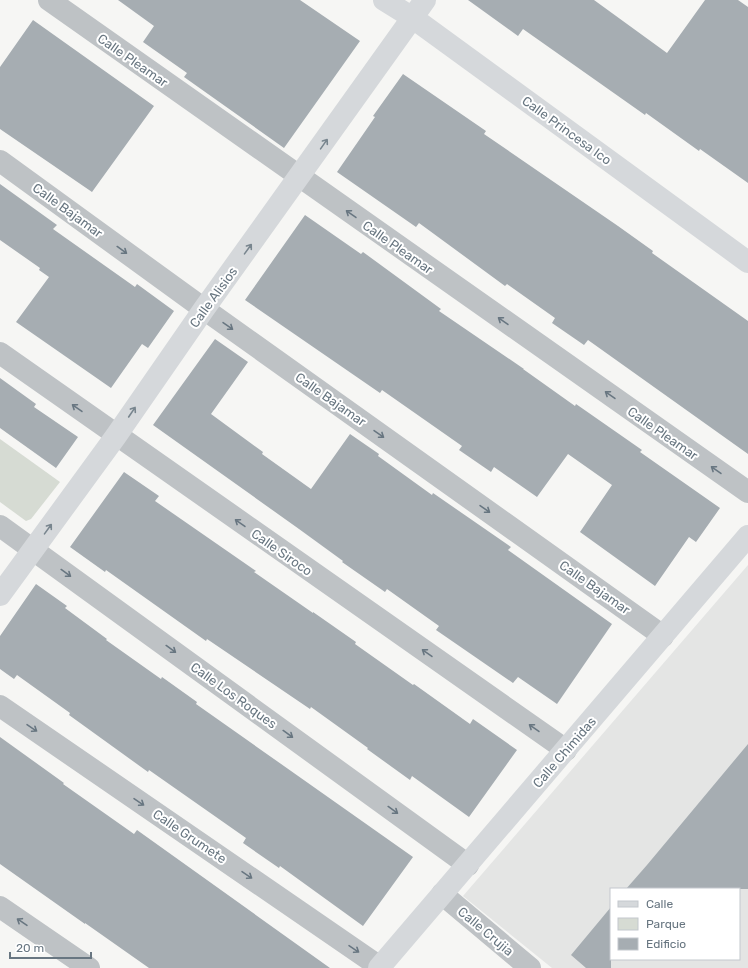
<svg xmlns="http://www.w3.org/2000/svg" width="748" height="968" viewBox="0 0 748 968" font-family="Rubik,sans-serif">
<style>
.built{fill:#e4e5e4;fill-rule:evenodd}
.green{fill:#d6dbd3}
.building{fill:#a6adb2}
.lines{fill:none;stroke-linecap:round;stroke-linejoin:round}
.street{stroke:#bec2c5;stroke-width:22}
.secondary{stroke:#d5d8db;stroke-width:22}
.oneway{stroke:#78858e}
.oneway2{stroke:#687681}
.labels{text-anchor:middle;stroke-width:4;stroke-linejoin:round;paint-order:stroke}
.street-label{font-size:13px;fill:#687681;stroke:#fff}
</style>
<rect width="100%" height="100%" fill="#f6f6f4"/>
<!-- built -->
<path class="built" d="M 748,565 L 748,968 L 552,968 L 463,896 ZM 611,889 L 739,889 L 739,959 L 611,959 Z"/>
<!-- green -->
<path class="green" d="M 0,439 L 60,482 L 31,519 L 26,521 L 0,502 Z"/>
<!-- building -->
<path class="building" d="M 118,0 L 300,0 L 360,41 L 284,148 L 184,77 L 187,73 L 143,42 L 154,26 Z
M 468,0 L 594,0 L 667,53 L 705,0 L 738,0 L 748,7 L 748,183 L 700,149 L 699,151 L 646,113 L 645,115 L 523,29 L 518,36 Z
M 33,20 L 154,106 L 92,192 L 0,129 L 0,67 Z
M 403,74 L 486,131 L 484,134 L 618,226 L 653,251 L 652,253 L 748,321 L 748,454 L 588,340 L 584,345 L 552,323 L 555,318 L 507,284 L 505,286 L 419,223 L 416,227 L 337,172 L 375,117 L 373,116 Z
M 0,184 L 57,225 L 53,229 L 135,287 L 137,284 L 174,311 L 148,348 L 142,344 L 111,388 L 16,322 L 49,277 L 39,270 L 40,268 L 0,240 Z
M 305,215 L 361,254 L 363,252 L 441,309 L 439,311 L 524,369 L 523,369 L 575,406 L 576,404 L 642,450 L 640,452 L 720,508 L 696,542 L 689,537 L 655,586 L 580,532 L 612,485 L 568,454 L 537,497 L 494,467 L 491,472 L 459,450 L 462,446 L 382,390 L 380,393 L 245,300 Z
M 215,339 L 248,362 L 211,414 L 263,452 L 262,454 L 311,489 L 350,434 L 379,454 L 378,456 L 432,495 L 433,493 L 511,547 L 508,550 L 612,624 L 557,704 L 518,677 L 513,683 L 436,630 L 439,626 L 387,589 L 385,592 L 342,562 L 343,561 L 299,529 L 153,425 Z
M 0,378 L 36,404 L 34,407 L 78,437 L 56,468 L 0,428 Z
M 124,472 L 159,496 L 155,501 L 256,571 L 254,572 L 313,613 L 313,612 L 356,642 L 355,644 L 413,685 L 414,684 L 470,724 L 473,719 L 517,750 L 469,817 L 412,776 L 410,780 L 367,749 L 368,748 L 311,707 L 310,709 L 207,639 L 206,641 L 106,570 L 105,572 L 70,547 Z
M 36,584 L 67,606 L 65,608 L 107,639 L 106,640 L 161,679 L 162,677 L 197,702 L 196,704 L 413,857 L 363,926 L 280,866 L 279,868 L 243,843 L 246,838 L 149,770 L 148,772 L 69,715 L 70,713 L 17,675 L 14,679 L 0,669 L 0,636 Z
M 0,737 L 64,783 L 63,784 L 134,834 L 137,830 L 330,968 L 149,968 L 85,923 L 85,924 L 0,864 Z
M 748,744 L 748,889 L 626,889 L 647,865 Z
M 611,907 L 611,968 L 586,968 L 571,955 Z"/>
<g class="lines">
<!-- street -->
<path class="street" d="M 49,0 L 748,492
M 0,161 L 204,309 L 663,636
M 0,353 L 566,750
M 0,526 L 468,865
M 0,706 L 380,967
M 442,894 L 530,968
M 0,907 L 89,968"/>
<!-- secondary -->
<path class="secondary" d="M 384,0 L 413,18 L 748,262
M 0,595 L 116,436 L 204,309 L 425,0
M 379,968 L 748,536"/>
</g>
<!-- one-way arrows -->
<defs><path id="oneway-shaft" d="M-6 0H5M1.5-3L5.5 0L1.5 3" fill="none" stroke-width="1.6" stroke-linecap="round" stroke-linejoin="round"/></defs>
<g class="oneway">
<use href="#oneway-shaft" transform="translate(324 144) rotate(-55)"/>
<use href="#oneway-shaft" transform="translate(248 249) rotate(-54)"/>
<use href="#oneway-shaft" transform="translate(132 412) rotate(-56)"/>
<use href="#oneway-shaft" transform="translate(48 529) rotate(-54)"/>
</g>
<g class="oneway2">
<use href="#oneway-shaft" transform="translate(351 214) rotate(-145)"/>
<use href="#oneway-shaft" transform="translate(122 250) rotate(36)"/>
<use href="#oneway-shaft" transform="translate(503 321) rotate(-145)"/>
<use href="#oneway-shaft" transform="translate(228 326) rotate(35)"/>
<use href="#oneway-shaft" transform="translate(610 395) rotate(-145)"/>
<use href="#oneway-shaft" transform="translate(77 408) rotate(-145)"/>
<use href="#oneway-shaft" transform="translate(379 434) rotate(35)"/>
<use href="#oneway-shaft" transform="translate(716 470) rotate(-145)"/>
<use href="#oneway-shaft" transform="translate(485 509) rotate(35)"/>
<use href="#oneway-shaft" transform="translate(240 523) rotate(-145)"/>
<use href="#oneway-shaft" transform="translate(66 573) rotate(36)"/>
<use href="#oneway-shaft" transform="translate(171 649) rotate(36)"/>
<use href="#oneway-shaft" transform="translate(427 653) rotate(-145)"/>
<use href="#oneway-shaft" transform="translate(32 728) rotate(34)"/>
<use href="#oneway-shaft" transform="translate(534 728) rotate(-145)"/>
<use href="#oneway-shaft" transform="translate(288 734) rotate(36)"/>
<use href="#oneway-shaft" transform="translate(139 802) rotate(34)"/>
<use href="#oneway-shaft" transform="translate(393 810) rotate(36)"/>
<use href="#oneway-shaft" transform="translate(247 875) rotate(34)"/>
<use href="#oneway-shaft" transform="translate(22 922) rotate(-146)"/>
<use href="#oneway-shaft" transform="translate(354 949) rotate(34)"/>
</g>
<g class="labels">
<!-- street labels -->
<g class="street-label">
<text transform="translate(133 60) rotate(35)" y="5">Calle Pleamar</text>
<text transform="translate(567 130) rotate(36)" y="5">Calle Princesa Ico</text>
<text transform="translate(68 210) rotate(36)" y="5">Calle Bajamar</text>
<text transform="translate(398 247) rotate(35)" y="5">Calle Pleamar</text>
<text transform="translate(213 297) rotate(-54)" y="5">Calle Alisios</text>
<text transform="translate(331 399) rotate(35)" y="5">Calle Bajamar</text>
<text transform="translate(663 433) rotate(35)" y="5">Calle Pleamar</text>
<text transform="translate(282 552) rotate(35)" y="5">Calle Siroco</text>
<text transform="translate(595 587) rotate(35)" y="5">Calle Bajamar</text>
<text transform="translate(234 695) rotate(36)" y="5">Calle Los Roques</text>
<text transform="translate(564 752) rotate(-49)" y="5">Calle Chimidas</text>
<text transform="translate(190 836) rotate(34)" y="5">Calle Grumete</text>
<text transform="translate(486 931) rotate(40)" y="5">Calle Crujia</text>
</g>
</g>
<!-- legend -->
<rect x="610" y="888" width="130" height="72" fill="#ffffff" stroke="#c3c8cd"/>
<rect x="618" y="901" width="20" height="6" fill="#d5d8db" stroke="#c3c8cd"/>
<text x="646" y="908" font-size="12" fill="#687681">Calle</text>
<rect x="618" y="918" width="20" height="12" fill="#d6dbd3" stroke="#c3c8cd"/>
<text x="646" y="928" font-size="12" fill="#687681">Parque</text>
<rect x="618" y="938" width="20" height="12" fill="#a6adb2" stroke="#c3c8cd"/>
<text x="646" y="948" font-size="12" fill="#687681">Edificio</text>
<!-- scale -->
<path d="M10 952v6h81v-6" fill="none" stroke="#687681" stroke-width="2"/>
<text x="16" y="952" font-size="12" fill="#687681" stroke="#ffffff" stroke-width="3" paint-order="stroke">20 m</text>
</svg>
